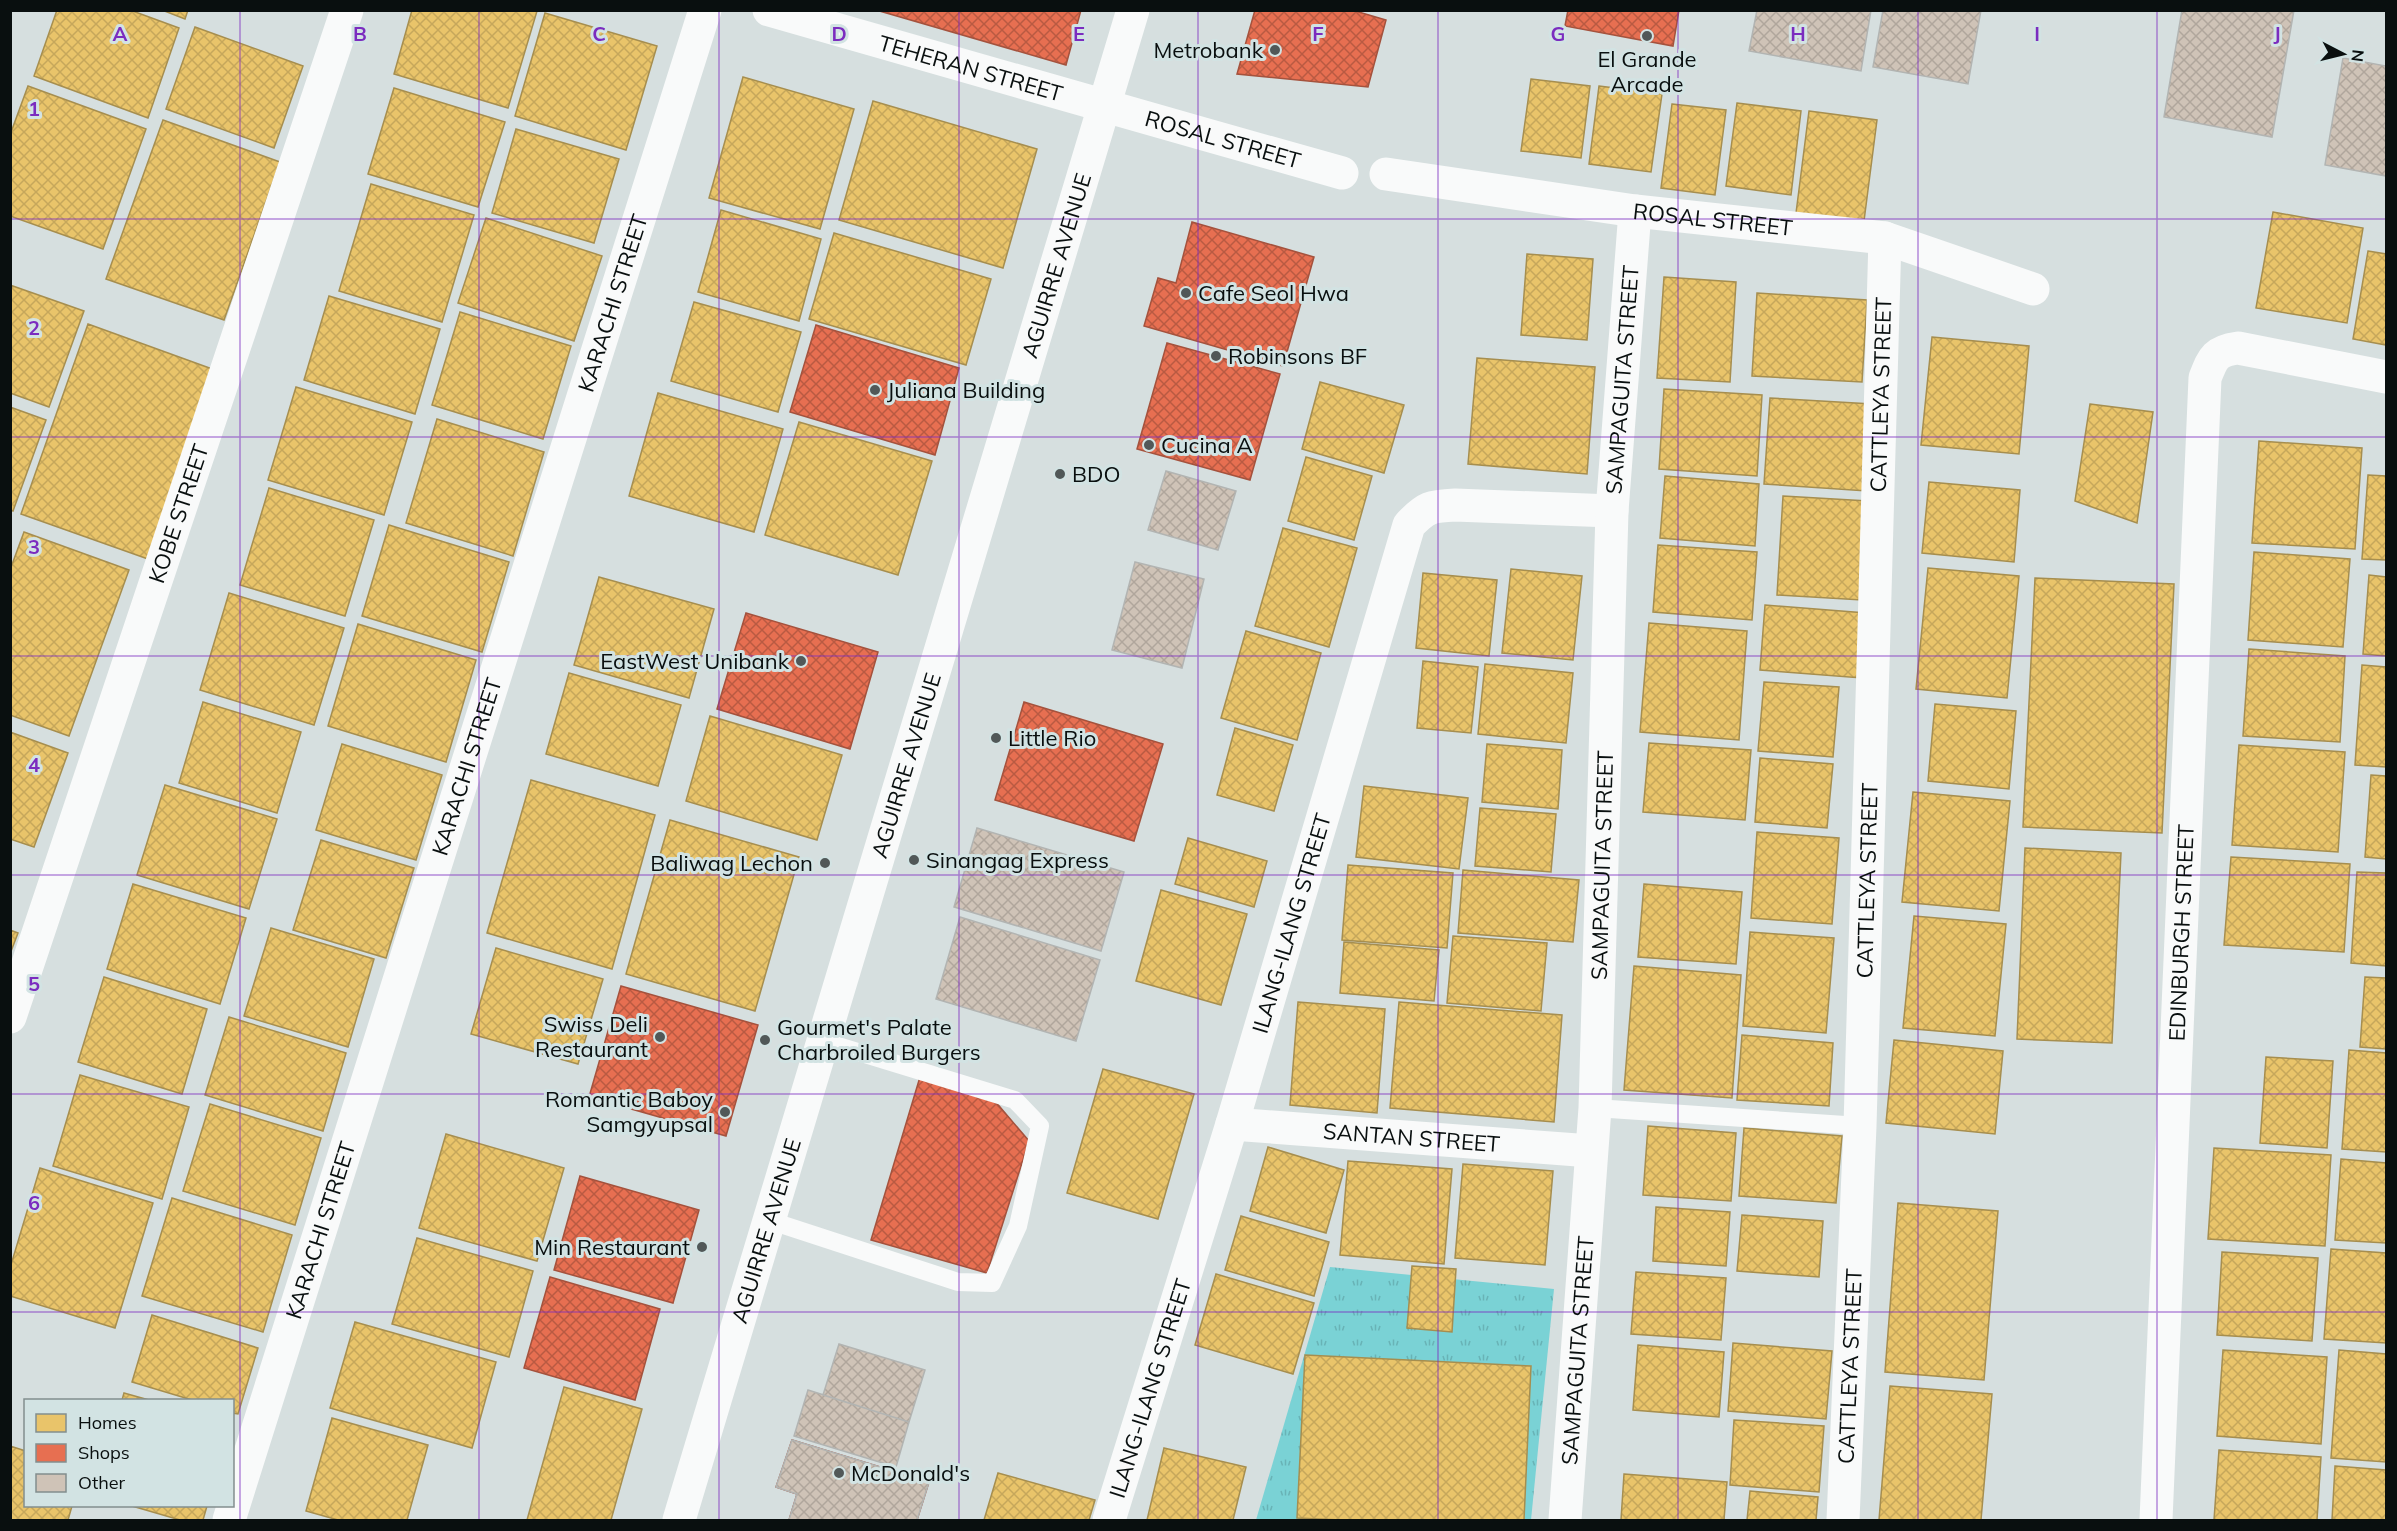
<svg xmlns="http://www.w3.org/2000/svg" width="2397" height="1531" viewBox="0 0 2397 1531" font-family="Mulish,sans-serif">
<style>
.grass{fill:url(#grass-tufts)}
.homes{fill:url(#homes-cross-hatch);stroke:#a68e4f;stroke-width:1.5}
.shops{fill:url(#shops-cross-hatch);stroke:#a4523d;stroke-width:1.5}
.building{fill:url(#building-cross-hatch);stroke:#b2b4b2;stroke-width:1.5}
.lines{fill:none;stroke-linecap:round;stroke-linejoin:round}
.service{stroke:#f9fafa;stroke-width:18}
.minor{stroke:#f9fafa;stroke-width:33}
.tertiary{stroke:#f9fafa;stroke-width:33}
.grid{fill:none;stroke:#7b2cbf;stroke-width:1.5;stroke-opacity:0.55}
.poi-dot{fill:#515858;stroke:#d2e3e3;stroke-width:2}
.labels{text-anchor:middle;stroke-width:6;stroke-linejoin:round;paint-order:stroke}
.poi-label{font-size:22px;fill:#090f0f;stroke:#d2e3e3;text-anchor:start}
.street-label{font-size:22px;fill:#090f0f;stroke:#d2e3e3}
.grid-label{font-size:20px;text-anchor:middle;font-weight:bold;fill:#7b2cbf;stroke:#d2e3e3;stroke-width:6;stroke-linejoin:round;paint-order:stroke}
</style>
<defs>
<pattern id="grass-tufts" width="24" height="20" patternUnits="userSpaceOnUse" patternTransform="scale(1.5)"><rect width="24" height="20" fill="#7ad2d5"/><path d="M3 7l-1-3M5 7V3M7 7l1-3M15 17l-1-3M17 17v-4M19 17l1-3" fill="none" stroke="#68b3b6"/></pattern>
<pattern id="homes-cross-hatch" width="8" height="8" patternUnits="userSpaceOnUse" patternTransform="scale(1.5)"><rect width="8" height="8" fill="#e9c46a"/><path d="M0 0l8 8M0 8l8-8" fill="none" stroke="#c6a75b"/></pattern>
<pattern id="shops-cross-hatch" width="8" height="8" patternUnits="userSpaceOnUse" patternTransform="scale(1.5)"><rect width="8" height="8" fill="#e76f51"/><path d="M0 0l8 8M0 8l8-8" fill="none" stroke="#b95a42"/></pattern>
<pattern id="building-cross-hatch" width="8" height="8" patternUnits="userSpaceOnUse" patternTransform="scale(1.5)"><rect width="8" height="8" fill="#cfc3b7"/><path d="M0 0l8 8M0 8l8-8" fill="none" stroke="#b0a69c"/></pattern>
</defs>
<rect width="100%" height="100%" fill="#d6dfdf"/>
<!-- grass -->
<path class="grass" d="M 1330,1267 L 1554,1289 L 1531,1520 L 1256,1520 Z"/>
<!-- homes -->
<path class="homes" d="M 57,10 L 130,10 L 179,28 L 148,118 L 34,76 Z
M 162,10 L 188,10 L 185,19 Z
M 412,10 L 537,11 L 508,108 L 394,74 Z
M 545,13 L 657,46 L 626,150 L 515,116 Z
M 195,27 L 303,66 L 274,148 L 166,109 Z
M 743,77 L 854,109 L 820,229 L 709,198 Z
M 1531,79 L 1590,86 L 1581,158 L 1521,151 Z
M 28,86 L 146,129 L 103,249 L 10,216 L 10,135 Z
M 1599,86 L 1662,94 L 1651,172 L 1589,164 Z
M 394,88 L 505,122 L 478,207 L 368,174 Z
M 873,101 L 1037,149 L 1003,268 L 839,220 Z
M 1737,103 L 1801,111 L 1791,195 L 1726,186 Z
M 1672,104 L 1726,110 L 1715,195 L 1661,188 Z
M 1809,111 L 1877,120 L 1864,221 L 1796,213 Z
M 163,120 L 280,162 L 224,320 L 106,279 Z
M 516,129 L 619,159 L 594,243 L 492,213 Z
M 371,184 L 474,215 L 442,322 L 339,291 Z
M 721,210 L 821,239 L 799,321 L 698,292 Z
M 2273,212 L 2363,228 L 2347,323 L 2256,308 Z
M 486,218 L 602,256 L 574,341 L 458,303 Z
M 834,233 L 991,279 L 966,365 L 809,319 Z
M 2368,251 L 2386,254 L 2386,345 L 2353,339 Z
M 1527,254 L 1593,259 L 1587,340 L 1521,335 Z
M 1664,277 L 1736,282 L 1730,382 L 1657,378 Z
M 10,285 L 84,311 L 49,407 L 10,393 Z
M 1757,293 L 1867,300 L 1862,382 L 1752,376 Z
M 329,296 L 440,329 L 415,414 L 304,380 Z
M 694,302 L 801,332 L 778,412 L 671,381 Z
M 460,312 L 571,346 L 543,439 L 432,405 Z
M 88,324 L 215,370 L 148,559 L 21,514 Z
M 1932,337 L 2029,346 L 2019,454 L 1921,445 Z
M 1477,358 L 1595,367 L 1587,474 L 1468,464 Z
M 1320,382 L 1404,405 L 1384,473 L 1302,449 Z
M 296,387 L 412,422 L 384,515 L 268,480 Z
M 1664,389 L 1762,395 L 1757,476 L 1659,469 Z
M 658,393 L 783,429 L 754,532 L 629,496 Z
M 1770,398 L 1872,404 L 1867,491 L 1764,484 Z
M 2090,404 L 2153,412 L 2137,523 L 2075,501 Z
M 10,407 L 46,420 L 13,511 L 10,510 Z
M 437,419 L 544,452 L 513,556 L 406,523 Z
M 799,422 L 932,461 L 898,575 L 765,535 Z
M 2259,441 L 2362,448 L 2355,549 L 2252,543 Z
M 1306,457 L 1372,476 L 1354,540 L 1288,521 Z
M 2368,475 L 2386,476 L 2386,560 L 2362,559 Z
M 1665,476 L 1759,484 L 1755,546 L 1660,538 Z
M 1929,482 L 2020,490 L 2014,562 L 1922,553 Z
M 269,488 L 374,520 L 345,616 L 240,585 Z
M 1783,496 L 1868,501 L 1862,600 L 1777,595 Z
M 389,525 L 509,562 L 482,652 L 362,616 Z
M 1283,528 L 1357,548 L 1329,647 L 1255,626 Z
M 24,532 L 129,570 L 69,736 L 10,715 L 10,570 Z
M 1658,545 L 1757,552 L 1752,620 L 1653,612 Z
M 2254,552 L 2350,559 L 2343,647 L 2248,640 Z
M 1928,568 L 2019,576 L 2007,698 L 1916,689 Z
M 1511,569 L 1582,576 L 1573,660 L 1502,653 Z
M 1423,573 L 1497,580 L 1489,656 L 1416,648 Z
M 2369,575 L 2386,577 L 2386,656 L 2363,654 Z
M 599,577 L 714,609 L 689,698 L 574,665 Z
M 2035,578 L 2174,584 L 2162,833 L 2023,827 Z
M 229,593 L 344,628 L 314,725 L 200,690 Z
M 1765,605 L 1866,613 L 1862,678 L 1760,670 Z
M 1649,623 L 1747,631 L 1739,740 L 1640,732 Z
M 358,624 L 476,660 L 446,762 L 328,726 Z
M 1246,631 L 1321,653 L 1297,740 L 1221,718 Z
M 2249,649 L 2345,656 L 2340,742 L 2243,736 Z
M 1423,661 L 1478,667 L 1471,733 L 1417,728 Z
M 1485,664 L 1573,673 L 1566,743 L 1478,734 Z
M 2362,665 L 2386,667 L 2386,767 L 2355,765 Z
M 569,673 L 681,705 L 658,786 L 546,754 Z
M 1764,682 L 1839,687 L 1833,757 L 1758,751 Z
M 203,702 L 301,732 L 277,813 L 179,783 Z
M 1935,704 L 2016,711 L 2009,789 L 1928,781 Z
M 710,716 L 842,755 L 817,840 L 686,801 Z
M 1235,728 L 1293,745 L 1274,811 L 1217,795 Z
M 10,732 L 68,753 L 34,847 L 10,839 Z
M 1649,743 L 1751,750 L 1745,820 L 1643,812 Z
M 342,744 L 442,775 L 416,860 L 316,830 Z
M 1487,744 L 1562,750 L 1558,809 L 1482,802 Z
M 2239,745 L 2345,752 L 2338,852 L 2232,845 Z
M 1760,758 L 1833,764 L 1827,828 L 1755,822 Z
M 2371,775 L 2386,776 L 2386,859 L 2365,857 Z
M 531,780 L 655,815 L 612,969 L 487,933 Z
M 165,785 L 277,819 L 249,909 L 137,875 Z
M 1364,786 L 1468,798 L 1459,869 L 1356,857 Z
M 1913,792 L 2010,801 L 1999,911 L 1902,902 Z
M 1480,808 L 1556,814 L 1551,872 L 1475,866 Z
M 670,820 L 799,857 L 755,1011 L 626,974 Z
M 1757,832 L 1839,838 L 1832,924 L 1751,918 Z
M 1188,838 L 1267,861 L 1254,907 L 1175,884 Z
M 321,840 L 414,868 L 386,958 L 293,930 Z
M 2025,848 L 2121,853 L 2112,1043 L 2017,1039 Z
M 2231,857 L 2350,864 L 2344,952 L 2224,945 Z
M 1348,865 L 1453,873 L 1447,948 L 1342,940 Z
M 1463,870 L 1579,880 L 1573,942 L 1458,933 Z
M 2357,872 L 2386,873 L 2386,966 L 2351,963 Z
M 133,884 L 246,918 L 220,1004 L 107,969 Z
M 1644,884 L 1742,892 L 1736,964 L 1638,957 Z
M 1161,890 L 1247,914 L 1221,1005 L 1136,981 Z
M 1914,916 L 2006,924 L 1995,1036 L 1903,1028 Z
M 271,928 L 374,959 L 348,1047 L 244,1016 Z
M 10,930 L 18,933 L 10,954 Z
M 1750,932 L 1834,938 L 1826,1033 L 1743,1026 Z
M 1453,936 L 1547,943 L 1541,1011 L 1447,1003 Z
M 1344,942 L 1439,950 L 1434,1001 L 1340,993 Z
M 496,948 L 603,979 L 578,1064 L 471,1034 Z
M 1634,966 L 1741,975 L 1732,1098 L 1624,1090 Z
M 104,977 L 207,1009 L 182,1094 L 78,1062 Z
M 2365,977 L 2386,978 L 2386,1049 L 2360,1047 Z
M 1298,1002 L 1385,1009 L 1377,1113 L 1290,1105 Z
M 1399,1002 L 1562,1015 L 1554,1122 L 1390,1108 Z
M 229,1017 L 346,1053 L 323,1131 L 205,1095 Z
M 1742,1035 L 1833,1043 L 1829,1106 L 1737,1100 Z
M 1894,1040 L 2003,1051 L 1995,1134 L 1886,1123 Z
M 2349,1050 L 2386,1053 L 2386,1152 L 2342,1149 Z
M 2266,1057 L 2333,1061 L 2327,1148 L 2260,1143 Z
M 1103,1069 L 1194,1094 L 1158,1219 L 1067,1193 Z
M 80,1075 L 189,1107 L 162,1199 L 53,1166 Z
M 210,1104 L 321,1138 L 295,1225 L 183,1191 Z
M 1648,1126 L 1736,1133 L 1731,1201 L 1643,1195 Z
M 1744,1128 L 1842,1136 L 1836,1203 L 1739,1196 Z
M 446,1134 L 564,1168 L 537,1261 L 419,1228 Z
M 1268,1147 L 1344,1170 L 1326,1233 L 1250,1211 Z
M 2214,1148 L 2331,1155 L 2325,1246 L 2208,1239 Z
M 2341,1159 L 2386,1163 L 2386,1243 L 2335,1240 Z
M 1348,1161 L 1452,1169 L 1444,1264 L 1340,1255 Z
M 1463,1164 L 1553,1171 L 1545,1265 L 1455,1258 Z
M 40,1168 L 153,1203 L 115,1328 L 10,1296 L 10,1268 Z
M 172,1198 L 292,1235 L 263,1332 L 142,1296 Z
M 1898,1203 L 1998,1211 L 1984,1380 L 1885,1372 Z
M 1656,1207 L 1730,1212 L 1726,1266 L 1653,1261 Z
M 1742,1215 L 1823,1221 L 1819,1277 L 1737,1271 Z
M 1241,1216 L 1329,1242 L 1314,1296 L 1225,1270 Z
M 417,1238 L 533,1271 L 509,1357 L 392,1324 Z
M 2331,1249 L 2386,1253 L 2386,1343 L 2324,1339 Z
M 2222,1252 L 2318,1258 L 2312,1341 L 2217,1335 Z
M 1412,1266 L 1456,1269 L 1452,1332 L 1407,1328 Z
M 1636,1272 L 1726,1278 L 1721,1340 L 1631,1334 Z
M 1216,1274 L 1314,1303 L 1293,1374 L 1195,1345 Z
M 152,1315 L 258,1348 L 238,1414 L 232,1413 L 232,1400 L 192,1400 L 132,1382 Z
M 355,1322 L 496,1362 L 472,1448 L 330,1408 Z
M 1733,1343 L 1832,1351 L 1826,1419 L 1728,1411 Z
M 1638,1345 L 1724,1352 L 1719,1417 L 1633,1410 Z
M 2223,1350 L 2327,1357 L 2321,1444 L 2217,1436 Z
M 2339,1350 L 2386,1354 L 2386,1462 L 2331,1458 Z
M 1305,1355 L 1531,1366 L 1524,1520 L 1341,1520 L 1297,1518 Z
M 1890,1386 L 1992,1394 L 1981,1520 L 1879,1520 Z
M 564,1387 L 642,1409 L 611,1520 L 527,1520 Z
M 124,1393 L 149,1400 L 122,1400 Z
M 332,1418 L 428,1445 L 407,1520 L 338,1520 L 306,1511 Z
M 1734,1420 L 1824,1426 L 1819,1492 L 1730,1485 Z
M 10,1446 L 26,1451 L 26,1506 L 72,1506 L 68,1520 L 10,1520 Z
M 1164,1448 L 1246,1467 L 1233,1520 L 1147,1520 Z
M 2219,1450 L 2321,1457 L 2317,1520 L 2214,1520 Z
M 2335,1466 L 2386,1470 L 2386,1520 L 2332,1520 Z
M 998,1473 L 1095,1500 L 1089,1520 L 984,1520 Z
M 1624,1474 L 1727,1482 L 1724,1520 L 1621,1520 Z
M 1750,1491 L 1818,1497 L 1816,1520 L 1747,1520 Z
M 132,1506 L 207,1506 L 203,1520 L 180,1520 Z"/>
<!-- shops -->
<path class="shops" d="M 876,10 L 1081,10 L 1066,65 Z
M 1255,10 L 1352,10 L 1386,20 L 1368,87 L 1237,74 Z
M 1568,10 L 1679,10 L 1673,46 L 1565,26 Z
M 1192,222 L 1314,257 L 1283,366 L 1144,326 L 1158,278 L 1176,283 Z
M 816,325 L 959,368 L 935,455 L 790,412 Z
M 1167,343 L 1280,374 L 1250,480 L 1137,449 Z
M 746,613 L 878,652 L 850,749 L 717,709 Z
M 1024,702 L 1163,744 L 1134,841 L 995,800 Z
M 621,986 L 758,1025 L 726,1136 L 589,1097 Z
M 920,1077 L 994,1100 L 1029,1141 L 987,1273 L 871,1240 Z
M 580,1176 L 699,1210 L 673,1303 L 554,1270 Z
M 550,1277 L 660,1309 L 635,1400 L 524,1368 Z
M 792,1440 L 929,1482 L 917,1520 L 789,1520 L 797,1494 L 776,1487 Z"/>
<!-- building -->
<path class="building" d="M 1757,10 L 1871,10 L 1861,71 L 1749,51 Z
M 1883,10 L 1981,10 L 1968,84 L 1873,67 Z
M 2182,10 L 2294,10 L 2272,137 L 2164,117 Z
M 2343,58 L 2386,66 L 2386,176 L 2325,165 Z
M 1166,471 L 1236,491 L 1218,550 L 1148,530 Z
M 1135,562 L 1204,579 L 1182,668 L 1112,650 Z
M 977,828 L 1124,872 L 1101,951 L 954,907 Z
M 960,917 L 1100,960 L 1076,1041 L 936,999 Z
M 839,1344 L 925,1370 L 909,1422 L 823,1395 Z
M 808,1390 L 909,1422 L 896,1467 L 794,1436 Z
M 792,1440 L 929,1482 L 917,1520 L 789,1520 L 797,1494 L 776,1487 Z"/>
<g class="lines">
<!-- service -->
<path class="service" d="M 1595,1108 L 1860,1126
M 768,1220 L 958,1282 L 992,1283 L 1018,1226 L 1040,1126 L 1015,1100 L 822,1041"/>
<!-- minor -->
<g class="minor">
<path id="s1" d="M 769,10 C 960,66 1151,119 1342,173"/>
<path id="s2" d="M 1386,174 L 1635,211 L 1885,238 L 2033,289"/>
<path id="s3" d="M 10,1017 L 347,10"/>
<path id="s4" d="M 1232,1124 L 1591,1151"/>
<path id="s5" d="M 229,1520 L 705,10"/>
<path id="s6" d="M 1109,1520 L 1232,1124 L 1409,525 C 1426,507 1431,506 1455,505 L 1612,511"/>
<path id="s7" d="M 1565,1520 L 1595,1108 L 1612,511 L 1635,211"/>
<path id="s8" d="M 1843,1520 L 1860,1126 L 1885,238"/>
<path id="s9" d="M 2156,1520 L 2205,378 C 2213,358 2215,351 2238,348 L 2386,377"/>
</g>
<!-- tertiary -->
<path class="tertiary" id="s10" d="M 679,1520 L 1133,10"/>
</g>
<!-- grid -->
<path class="grid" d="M 240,10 L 240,1520M 479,10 L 479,1520M 719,10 L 719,1520M 959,10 L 959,1520M 1198,10 L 1198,1520M 1438,10 L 1438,1520M 1678,10 L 1678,1520M 1918,10 L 1918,1520M 2157,10 L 2157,1520M 10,219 L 2386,219M 10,437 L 2386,437M 10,656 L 2386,656M 10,875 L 2386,875M 10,1094 L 2386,1094M 10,1312 L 2386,1312"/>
<!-- markers -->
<g class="poi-dot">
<circle cx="1647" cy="36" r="6"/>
<circle cx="1275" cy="50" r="6"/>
<circle cx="1186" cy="293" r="6"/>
<circle cx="1216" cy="356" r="6"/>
<circle cx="875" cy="390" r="6"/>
<circle cx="1149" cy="445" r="6"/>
<circle cx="1060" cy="474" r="6"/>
<circle cx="801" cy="661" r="6"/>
<circle cx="996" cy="738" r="6"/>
<circle cx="914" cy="860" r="6"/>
<circle cx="825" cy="863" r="6"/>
<circle cx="660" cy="1037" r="6"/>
<circle cx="765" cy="1040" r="6"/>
<circle cx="725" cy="1112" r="6"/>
<circle cx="702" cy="1247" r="6"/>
<circle cx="839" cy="1473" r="6"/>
</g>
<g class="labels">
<!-- poi labels -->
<g class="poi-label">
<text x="1263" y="58" text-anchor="end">Metrobank</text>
<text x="1647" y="67" text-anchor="middle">El Grande<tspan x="1647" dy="25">Arcade</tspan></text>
<text x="1198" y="301">Cafe Seol Hwa</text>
<text x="1228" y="364">Robinsons BF</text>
<text x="887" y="398">Juliana Building</text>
<text x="1161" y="453">Cucina A</text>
<text x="1072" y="482">BDO</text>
<text x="789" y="669" text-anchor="end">EastWest Unibank</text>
<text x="1008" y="746">Little Rio</text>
<text x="926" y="868">Sinangag Express</text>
<text x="813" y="871" text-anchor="end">Baliwag Lechon</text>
<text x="648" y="1032" text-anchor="end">Swiss Deli<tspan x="648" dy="25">Restaurant</tspan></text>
<text x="777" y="1035">Gourmet's Palate<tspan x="777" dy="25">Charbroiled Burgers</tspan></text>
<text x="713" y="1107" text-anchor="end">Romantic Baboy<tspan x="713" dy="25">Samgyupsal</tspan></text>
<text x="690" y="1255" text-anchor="end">Min Restaurant</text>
<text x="851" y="1481">McDonald's</text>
</g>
<!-- street labels -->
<g class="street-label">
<text dy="8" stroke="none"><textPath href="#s1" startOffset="210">TEHERAN STREET</textPath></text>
<text dy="8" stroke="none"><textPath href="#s1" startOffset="472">ROSAL STREET</textPath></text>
<text dy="8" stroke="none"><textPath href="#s2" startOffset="330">ROSAL STREET</textPath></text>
<text dy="8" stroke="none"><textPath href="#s10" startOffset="1310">AGUIRRE AVENUE</textPath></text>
<text dy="8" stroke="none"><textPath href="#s5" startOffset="1276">KARACHI STREET</textPath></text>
<text dy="8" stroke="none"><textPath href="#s7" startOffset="1142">SAMPAGUITA STREET</textPath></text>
<text dy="8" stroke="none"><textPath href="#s8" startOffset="1126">CATTLEYA STREET</textPath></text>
<text dy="8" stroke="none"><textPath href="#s3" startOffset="531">KOBE STREET</textPath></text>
<text dy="8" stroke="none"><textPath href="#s5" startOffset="790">KARACHI STREET</textPath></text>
<text dy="8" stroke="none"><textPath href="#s10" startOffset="788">AGUIRRE AVENUE</textPath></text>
<text dy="8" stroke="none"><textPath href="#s7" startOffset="656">SAMPAGUITA STREET</textPath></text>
<text dy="8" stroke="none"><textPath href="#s8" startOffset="640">CATTLEYA STREET</textPath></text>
<text dy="8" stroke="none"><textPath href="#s6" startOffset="624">ILANG-ILANG STREET</textPath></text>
<text dy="8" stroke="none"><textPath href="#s9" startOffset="588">EDINBURGH STREET</textPath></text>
<text dy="8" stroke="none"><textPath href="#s4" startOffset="180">SANTAN STREET</textPath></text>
<text dy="8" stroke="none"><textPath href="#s5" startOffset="304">KARACHI STREET</textPath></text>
<text dy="8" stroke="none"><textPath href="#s10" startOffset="302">AGUIRRE AVENUE</textPath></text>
<text dy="8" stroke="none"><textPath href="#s7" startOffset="170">SAMPAGUITA STREET</textPath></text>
<text dy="8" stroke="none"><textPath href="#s8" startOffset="154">CATTLEYA STREET</textPath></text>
<text dy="8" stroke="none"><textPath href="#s6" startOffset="138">ILANG-ILANG STREET</textPath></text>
</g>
</g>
<g class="grid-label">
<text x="120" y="41">A</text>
<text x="360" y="41">B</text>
<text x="599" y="41">C</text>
<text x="839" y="41">D</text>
<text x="1079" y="41">E</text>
<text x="1318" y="41">F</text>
<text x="1558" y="41">G</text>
<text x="1798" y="41">H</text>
<text x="2037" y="41">I</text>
<text x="2277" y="41">J</text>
<text x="34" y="116">1</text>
<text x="34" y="335">2</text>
<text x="34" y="554">3</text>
<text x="34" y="772">4</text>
<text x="34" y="991">5</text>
<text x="34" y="1210">6</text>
</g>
<!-- border -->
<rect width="2397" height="1531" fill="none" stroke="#090f0f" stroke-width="24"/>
<!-- legend -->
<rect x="24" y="1399" width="210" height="108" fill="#d2e3e3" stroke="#828e8e" stroke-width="1.5"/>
<rect x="36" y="1414" width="30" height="18" fill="#e9c46a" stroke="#828e8e" stroke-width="1.5"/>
<text x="78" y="1429" font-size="18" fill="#090f0f">Homes</text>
<rect x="36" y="1444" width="30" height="18" fill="#e76f51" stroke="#828e8e" stroke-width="1.5"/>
<text x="78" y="1459" font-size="18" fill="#090f0f">Shops</text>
<rect x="36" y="1474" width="30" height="18" fill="#cfc3b7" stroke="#828e8e" stroke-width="1.5"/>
<text x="78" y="1489" font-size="18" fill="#090f0f">Other</text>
<!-- north arrow -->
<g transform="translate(2343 54) rotate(97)" stroke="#d2e3e3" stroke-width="4.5" paint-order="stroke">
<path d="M0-4.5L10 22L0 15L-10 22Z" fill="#090f0f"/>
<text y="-9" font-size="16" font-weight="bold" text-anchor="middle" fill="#090f0f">N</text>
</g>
</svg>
